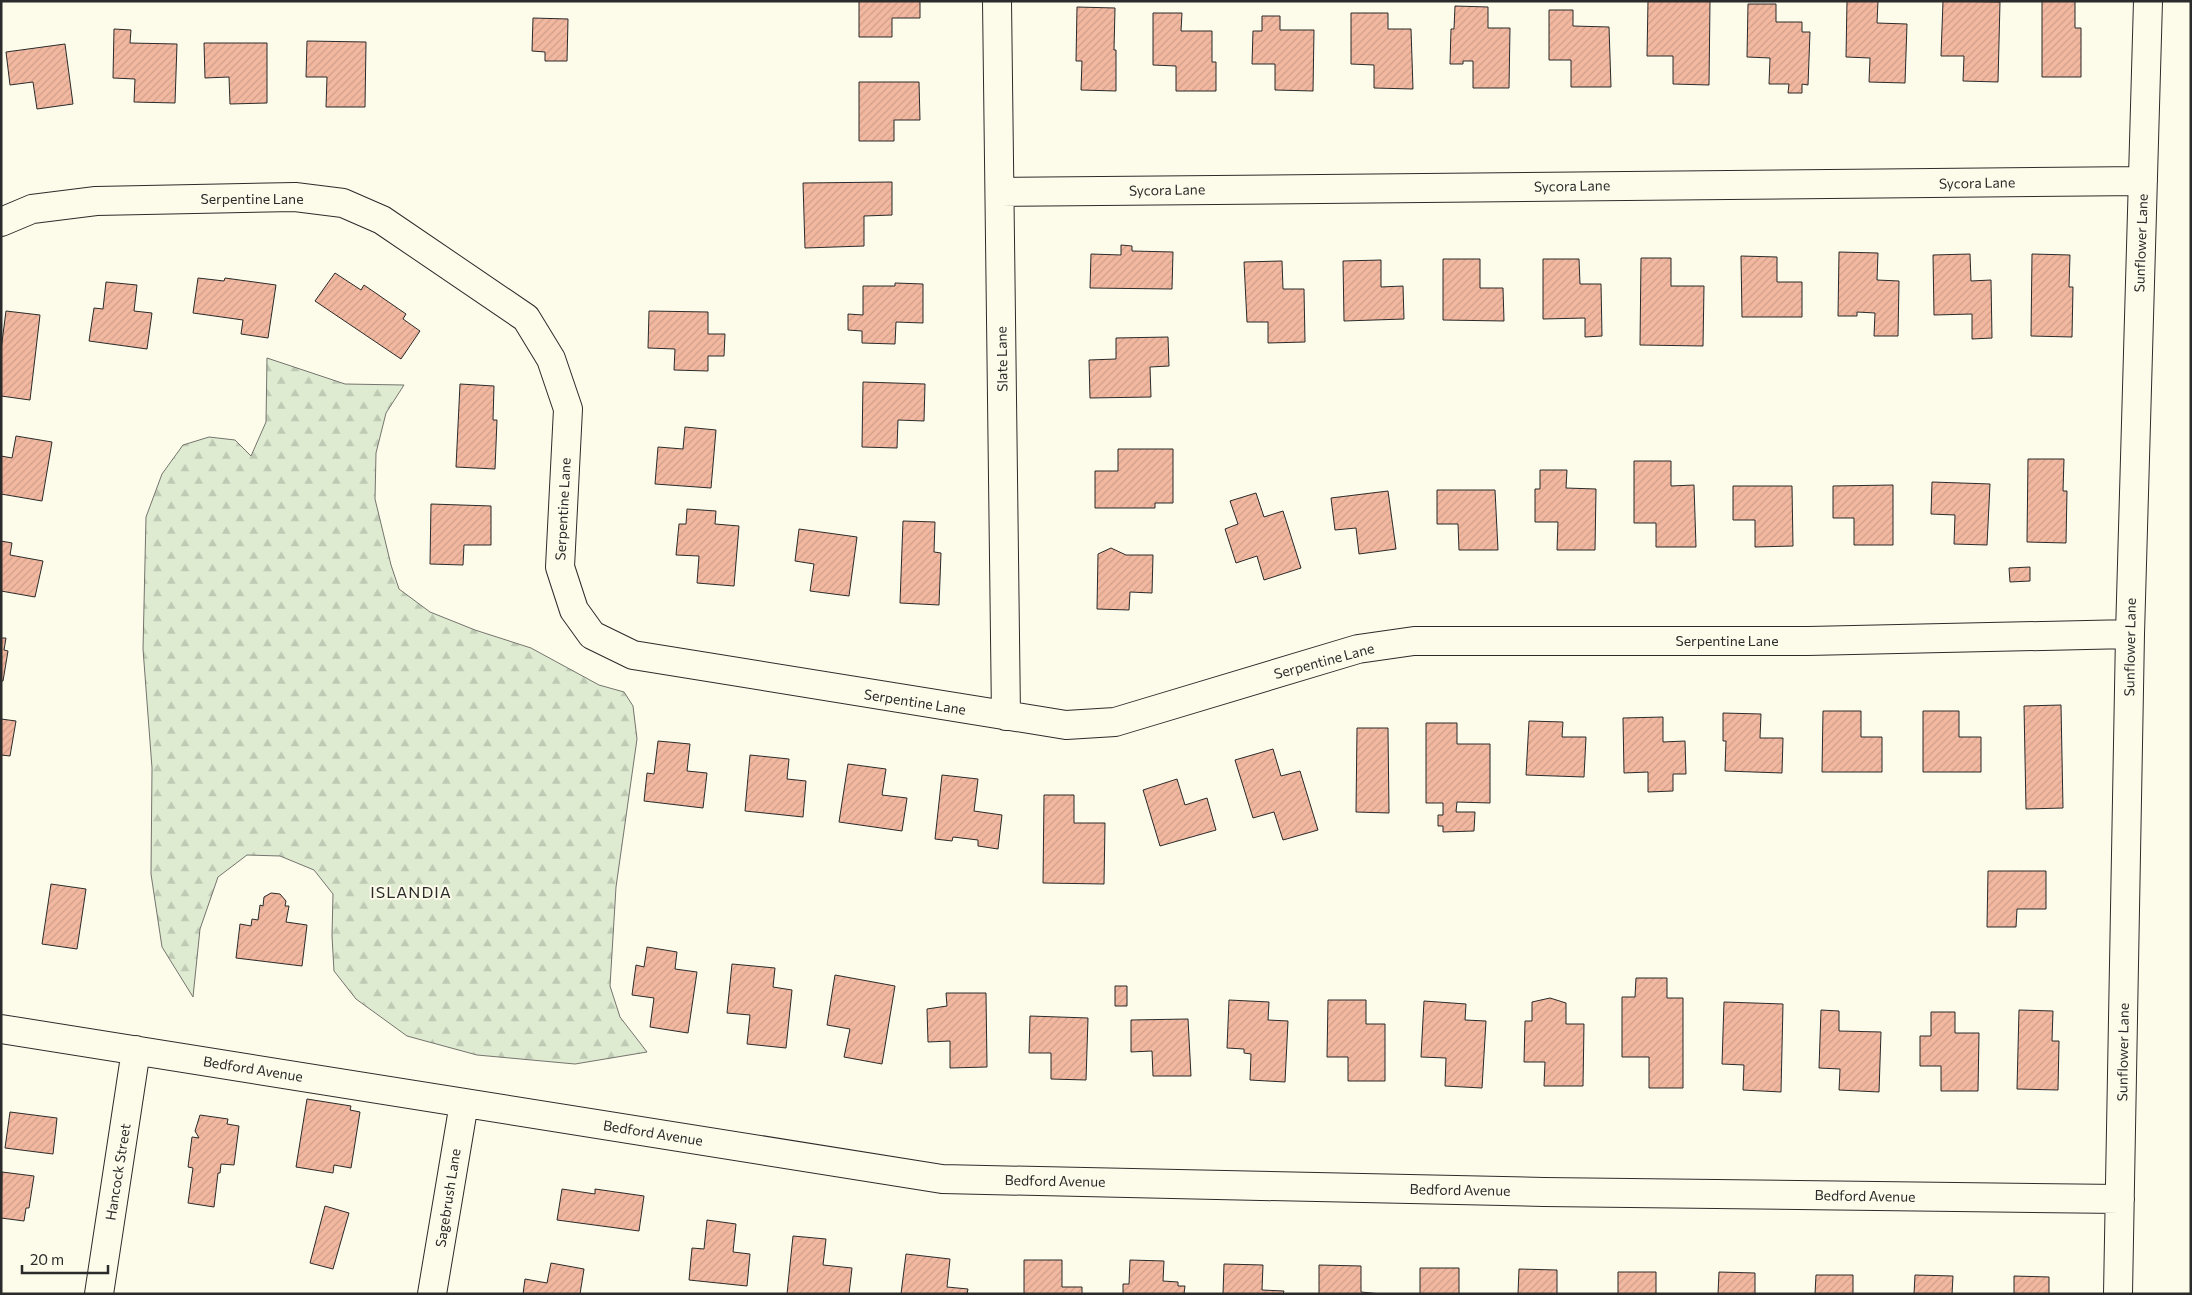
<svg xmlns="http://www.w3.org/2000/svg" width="2192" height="1295" viewBox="0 0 2192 1295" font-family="Commissioner,sans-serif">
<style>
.forest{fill:url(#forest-firs);stroke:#74746e}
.building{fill:url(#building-hatch);stroke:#2b2b2b}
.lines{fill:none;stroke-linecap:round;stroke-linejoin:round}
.minor-casing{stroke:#2b2b2b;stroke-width:30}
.minor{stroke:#fdfbea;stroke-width:28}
.labels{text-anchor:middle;stroke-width:4;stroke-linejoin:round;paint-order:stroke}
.street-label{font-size:14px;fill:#2b2b2b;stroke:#fdfbea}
.quarter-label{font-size:16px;letter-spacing:1px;fill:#2b2b2b;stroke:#fdfbea}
</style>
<defs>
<pattern id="forest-firs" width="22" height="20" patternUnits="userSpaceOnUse" patternTransform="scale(1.25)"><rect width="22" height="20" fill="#deebd1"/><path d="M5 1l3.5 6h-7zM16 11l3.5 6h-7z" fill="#bfcab4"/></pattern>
<pattern id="building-hatch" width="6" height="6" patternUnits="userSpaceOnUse" patternTransform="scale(1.25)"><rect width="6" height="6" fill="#f2b8a0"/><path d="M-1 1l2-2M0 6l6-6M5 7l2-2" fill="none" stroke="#d09e8a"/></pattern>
</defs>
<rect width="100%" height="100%" fill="#fdfbea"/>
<!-- forest -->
<path class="forest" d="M 267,358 L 345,384 L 404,385 L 386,413 L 376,453 L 375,499 L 391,565 L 399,589 L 430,612 L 475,630 L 531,648 L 599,685 L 624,692 L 633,706 L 637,739 L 616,887 L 610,986 L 620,1017 L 647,1052 L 575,1064 L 477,1055 L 407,1036 L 356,999 L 334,971 L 332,936 L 333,894 L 314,870 L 280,856 L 247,855 L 218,877 L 200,929 L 193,997 L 162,947 L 151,874 L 152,768 L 143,649 L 146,517 L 162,474 L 183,445 L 209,437 L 235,440 L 251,456 L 266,422 Z"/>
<!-- building -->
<path class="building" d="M 859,1 L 920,1 L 920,18 L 892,18 L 892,37 L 859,37 Z
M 1648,1 L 1710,1 L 1709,85 L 1673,84 L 1673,56 L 1647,56 Z
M 1847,1 L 1878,1 L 1877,23 L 1907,24 L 1905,83 L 1869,82 L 1870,58 L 1846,57 Z
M 1943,1 L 2000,2 L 1998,82 L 1963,81 L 1964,56 L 1941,56 Z
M 2042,1 L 2075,1 L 2075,28 L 2081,28 L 2081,77 L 2042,77 Z
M 1748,4 L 1776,4 L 1776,22 L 1802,22 L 1802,32 L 1810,32 L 1808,85 L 1802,84 L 1802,93 L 1788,93 L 1789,84 L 1769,84 L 1770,58 L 1747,57 Z
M 1455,6 L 1488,7 L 1488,28 L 1510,28 L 1509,88 L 1473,88 L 1473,61 L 1463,61 L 1463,64 L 1450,64 L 1451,29 L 1454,29 Z
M 1077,7 L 1115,8 L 1114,50 L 1116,50 L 1116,91 L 1081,90 L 1082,61 L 1076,61 Z
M 1549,10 L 1573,10 L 1573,26 L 1609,27 L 1611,87 L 1571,87 L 1571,60 L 1549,60 Z
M 1153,13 L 1182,13 L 1181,31 L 1212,31 L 1212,62 L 1216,62 L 1216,91 L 1176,91 L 1176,66 L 1153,65 Z
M 1351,13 L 1388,13 L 1388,29 L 1411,29 L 1413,89 L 1374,88 L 1374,65 L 1351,64 Z
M 1262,16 L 1280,16 L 1280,30 L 1314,30 L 1313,91 L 1275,90 L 1275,64 L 1252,64 L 1253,31 L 1262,31 Z
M 533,18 L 568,19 L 567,61 L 545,61 L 545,52 L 532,51 Z
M 114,29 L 131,30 L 130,43 L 177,44 L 175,103 L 134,102 L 135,79 L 113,78 Z
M 307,41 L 366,42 L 365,107 L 326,107 L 327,77 L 306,77 Z
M 204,43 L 267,43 L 267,103 L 230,104 L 229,77 L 205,78 Z
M 65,44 L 73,104 L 37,109 L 33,82 L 10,85 L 6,52 Z
M 859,82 L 919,82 L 920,120 L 894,120 L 894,141 L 859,141 Z
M 892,182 L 892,215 L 864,216 L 864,246 L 805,248 L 803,183 Z
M 1121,245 L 1132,246 L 1132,251 L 1173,252 L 1172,289 L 1090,288 L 1091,254 L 1121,255 Z
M 1839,252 L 1878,253 L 1877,280 L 1899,281 L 1898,336 L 1874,336 L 1875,313 L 1857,312 L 1857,316 L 1838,316 Z
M 1970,254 L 1971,281 L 1991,280 L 1992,338 L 1972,339 L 1972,314 L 1934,315 L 1933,255 Z
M 2032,254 L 2070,255 L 2069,287 L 2073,287 L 2072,337 L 2031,336 Z
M 1741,256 L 1777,257 L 1777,282 L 1802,282 L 1802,317 L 1742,317 Z
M 1641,258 L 1671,258 L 1671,286 L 1704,286 L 1703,346 L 1640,345 Z
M 1443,259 L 1480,259 L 1480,288 L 1503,288 L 1504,321 L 1443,320 Z
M 1543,259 L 1579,259 L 1580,284 L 1601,284 L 1602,336 L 1585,337 L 1585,318 L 1543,319 Z
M 1381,260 L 1381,287 L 1403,286 L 1404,319 L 1344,321 L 1343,261 Z
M 1282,261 L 1283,289 L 1304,289 L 1305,342 L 1268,343 L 1268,322 L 1247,322 L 1244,262 Z
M 335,273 L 361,290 L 364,285 L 406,314 L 403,319 L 420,331 L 401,359 L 315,301 Z
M 198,278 L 224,281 L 225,278 L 276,285 L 268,338 L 241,334 L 243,320 L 193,313 Z
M 106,282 L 137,285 L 134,311 L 152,313 L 147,349 L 89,341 L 94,308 L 103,309 Z
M 895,283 L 923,284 L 923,323 L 896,322 L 895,344 L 862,343 L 862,331 L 848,330 L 848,314 L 863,315 L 863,286 L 895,286 Z
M 6,311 L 40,315 L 30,400 L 1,396 L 1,350 Z
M 649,311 L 708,312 L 708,334 L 725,334 L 724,356 L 708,356 L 708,371 L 674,370 L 675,349 L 648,348 Z
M 1168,337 L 1169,366 L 1150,367 L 1151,397 L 1090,398 L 1089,360 L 1116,359 L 1116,338 Z
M 863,382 L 925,384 L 924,421 L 898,420 L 897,448 L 862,447 Z
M 460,384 L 494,386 L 493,420 L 497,420 L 495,469 L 456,467 Z
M 685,427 L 716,430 L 711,488 L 655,484 L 658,447 L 683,449 Z
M 16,436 L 52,442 L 42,501 L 1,494 L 1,456 L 12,458 Z
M 1118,449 L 1173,449 L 1173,503 L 1155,503 L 1155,508 L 1095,508 L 1095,471 L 1118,471 Z
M 2028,459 L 2064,459 L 2063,491 L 2067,491 L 2066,543 L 2027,542 Z
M 1634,461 L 1671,461 L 1671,486 L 1694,485 L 1696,547 L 1656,547 L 1656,523 L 1634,523 Z
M 1540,470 L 1567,470 L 1566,488 L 1596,489 L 1595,550 L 1557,550 L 1558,522 L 1535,522 L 1535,489 L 1540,489 Z
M 1932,482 L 1990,484 L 1987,545 L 1954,544 L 1955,515 L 1931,514 Z
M 1893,485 L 1893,545 L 1854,545 L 1854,518 L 1833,518 L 1833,486 Z
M 1733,486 L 1792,486 L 1793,546 L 1755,547 L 1755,520 L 1733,520 Z
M 1437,490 L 1495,490 L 1498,550 L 1459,550 L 1458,524 L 1437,524 Z
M 1388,491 L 1396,549 L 1359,554 L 1356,528 L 1335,530 L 1331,498 Z
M 1256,493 L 1264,517 L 1283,511 L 1301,568 L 1264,580 L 1257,556 L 1236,563 L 1225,529 L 1238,524 L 1230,501 Z
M 431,504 L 491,506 L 491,545 L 464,545 L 463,565 L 430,564 Z
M 687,509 L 716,511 L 715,524 L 739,526 L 734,586 L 697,583 L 699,556 L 676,555 L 679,524 L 686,524 Z
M 903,521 L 935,522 L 934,552 L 941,553 L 939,605 L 900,603 Z
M 799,529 L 857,537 L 849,596 L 810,591 L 814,564 L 795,561 Z
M 1,541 L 12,543 L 10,555 L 43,561 L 35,597 L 1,591 Z
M 1111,548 L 1126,555 L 1153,555 L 1152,593 L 1130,592 L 1129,610 L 1097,609 L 1098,554 Z
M 2030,567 L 2030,581 L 2010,582 L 2009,568 Z
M 1,638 L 6,638 L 4,650 L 8,651 L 3,681 L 1,681 Z
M 2061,705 L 2063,808 L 2026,809 L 2024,706 Z
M 1823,711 L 1861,711 L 1861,737 L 1882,737 L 1882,772 L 1822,772 Z
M 1923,711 L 1959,711 L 1959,737 L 1981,737 L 1981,772 L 1923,772 Z
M 1723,713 L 1761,714 L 1760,738 L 1783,738 L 1782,773 L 1725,771 L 1726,741 L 1723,741 Z
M 1663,717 L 1663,742 L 1685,741 L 1686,774 L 1673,774 L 1673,791 L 1648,792 L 1648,772 L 1624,773 L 1623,718 Z
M 1,719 L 16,721 L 10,756 L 1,755 Z
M 1529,721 L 1563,722 L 1562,737 L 1586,737 L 1584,777 L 1526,775 Z
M 1426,723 L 1457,723 L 1457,744 L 1490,744 L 1490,803 L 1457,802 L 1456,812 L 1475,812 L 1474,831 L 1443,832 L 1443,826 L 1438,826 L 1438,815 L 1443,815 L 1443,803 L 1426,803 Z
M 1357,728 L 1388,728 L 1389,813 L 1356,812 Z
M 658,741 L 690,744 L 687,771 L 707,773 L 703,808 L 644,801 L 647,773 L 654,774 Z
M 1273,749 L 1281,776 L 1300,771 L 1318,830 L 1283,840 L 1274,812 L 1253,818 L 1235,760 Z
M 750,755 L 789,759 L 787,779 L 806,781 L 803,817 L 745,811 Z
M 848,764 L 886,769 L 882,795 L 907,798 L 902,831 L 839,822 Z
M 942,775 L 978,779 L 974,811 L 1002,815 L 998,849 L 978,846 L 978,840 L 953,837 L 952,841 L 935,839 Z
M 1177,779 L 1185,805 L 1207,798 L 1216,830 L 1160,846 L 1143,790 Z
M 1044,795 L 1074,795 L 1074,823 L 1105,823 L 1104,884 L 1043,883 Z
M 1988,871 L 2046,871 L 2046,909 L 2017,909 L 2016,927 L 1987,927 Z
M 51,884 L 86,889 L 77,949 L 42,944 Z
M 271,893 L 280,894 L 286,901 L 285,906 L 289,906 L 286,922 L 307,925 L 302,966 L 236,958 L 240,924 L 251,926 L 252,919 L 258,920 L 260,905 L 263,906 L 264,897 Z
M 647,947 L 677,952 L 675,969 L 697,972 L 688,1033 L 650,1027 L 654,998 L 632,995 L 636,965 L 644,967 Z
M 732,964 L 775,968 L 773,987 L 792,990 L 786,1048 L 747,1044 L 750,1015 L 727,1013 Z
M 835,975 L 895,986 L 882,1064 L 844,1057 L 850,1029 L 827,1025 Z
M 1636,978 L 1667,978 L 1667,998 L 1683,998 L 1683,1088 L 1649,1088 L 1649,1057 L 1622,1057 L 1622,997 L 1635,997 Z
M 1115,986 L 1127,986 L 1127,1006 L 1115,1006 Z
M 946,993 L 986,993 L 987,1067 L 950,1068 L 950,1041 L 928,1042 L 927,1009 L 947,1006 Z
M 1550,998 L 1566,1003 L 1566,1024 L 1584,1024 L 1583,1086 L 1544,1086 L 1545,1062 L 1524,1062 L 1525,1021 L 1532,1021 L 1532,1002 Z
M 1229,1000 L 1269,1002 L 1268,1020 L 1288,1021 L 1285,1082 L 1250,1080 L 1251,1054 L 1244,1053 L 1244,1049 L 1227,1048 Z
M 1328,1000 L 1366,1000 L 1366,1024 L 1385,1024 L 1385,1081 L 1348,1081 L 1348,1057 L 1327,1057 Z
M 1424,1001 L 1466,1004 L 1465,1020 L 1486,1021 L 1482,1088 L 1445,1086 L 1446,1058 L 1421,1057 Z
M 1724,1002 L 1783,1004 L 1781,1092 L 1743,1090 L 1744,1065 L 1722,1064 Z
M 1821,1010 L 1839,1011 L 1839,1031 L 1881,1032 L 1879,1092 L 1839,1090 L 1840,1069 L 1819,1068 Z
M 2019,1010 L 2053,1011 L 2052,1041 L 2059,1041 L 2058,1090 L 2017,1089 Z
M 1931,1012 L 1955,1012 L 1955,1033 L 1979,1033 L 1978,1091 L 1941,1091 L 1941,1066 L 1920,1066 L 1920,1036 L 1931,1036 Z
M 1030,1016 L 1088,1018 L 1086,1080 L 1051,1079 L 1051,1053 L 1029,1053 Z
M 1188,1019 L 1191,1076 L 1153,1076 L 1152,1051 L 1131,1052 L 1131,1020 Z
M 307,1099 L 351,1106 L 350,1110 L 360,1112 L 351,1168 L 334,1165 L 333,1173 L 296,1167 Z
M 10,1112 L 57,1118 L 53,1154 L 5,1148 Z
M 200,1115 L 228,1119 L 227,1124 L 239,1126 L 234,1165 L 221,1164 L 220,1173 L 218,1173 L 214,1207 L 188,1203 L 193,1168 L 188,1167 L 192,1137 L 199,1138 L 195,1131 Z
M 2,1172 L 34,1176 L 29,1208 L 26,1208 L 24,1221 L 1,1218 Z
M 562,1189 L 595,1194 L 595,1189 L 644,1196 L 639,1231 L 557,1220 Z
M 325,1206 L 349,1213 L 333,1269 L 310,1263 Z
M 707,1220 L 736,1224 L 733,1252 L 750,1254 L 747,1286 L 689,1280 L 692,1248 L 704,1249 Z
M 793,1236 L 826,1239 L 823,1265 L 852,1268 L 849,1294 L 787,1294 Z
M 906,1254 L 950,1259 L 947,1287 L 968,1289 L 967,1294 L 901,1294 Z
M 1024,1260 L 1062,1260 L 1062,1287 L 1082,1287 L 1082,1294 L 1024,1294 Z
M 1130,1260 L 1164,1261 L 1163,1281 L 1178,1282 L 1178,1286 L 1185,1286 L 1184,1294 L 1123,1294 L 1123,1284 L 1129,1284 Z
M 551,1263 L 584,1269 L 580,1294 L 523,1294 L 525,1279 L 547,1283 Z
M 1224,1264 L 1263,1265 L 1262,1290 L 1284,1291 L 1283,1294 L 1223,1294 Z
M 1319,1265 L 1361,1266 L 1361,1292 L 1382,1294 L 1319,1294 Z
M 1420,1268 L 1459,1268 L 1459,1294 L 1420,1294 Z
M 1519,1269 L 1557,1270 L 1557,1294 L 1518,1294 Z
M 1618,1272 L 1656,1272 L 1656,1294 L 1618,1294 Z
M 1719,1272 L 1755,1273 L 1755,1294 L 1718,1294 Z
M 1816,1275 L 1853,1275 L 1853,1294 L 1815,1294 Z
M 1915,1275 L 1953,1276 L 1952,1294 L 1914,1294 Z
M 2014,1276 L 2049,1277 L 2049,1294 L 2014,1294 Z"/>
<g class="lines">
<defs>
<path id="minor" d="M 997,1 L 1006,716
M 1001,192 L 2143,181
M 1,222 L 32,209 L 96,201 L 295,197 L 343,203 L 382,220 L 526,318 L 551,359 L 568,409 L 560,567 L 574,610 L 592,635 L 633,655 L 1066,725 L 1115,722 L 1358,649 L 1414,641 L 1808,641 L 2130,634
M 1,1029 L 942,1179 L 1544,1192 L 2120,1199
M 99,1294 L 136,1050
M 432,1294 L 464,1103
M 2118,1294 L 2130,634 L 2148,1"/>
</defs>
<!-- minor casing -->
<use href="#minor" class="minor-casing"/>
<!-- minor -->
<use href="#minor" class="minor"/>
</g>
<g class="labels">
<!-- street labels -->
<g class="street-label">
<text transform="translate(1977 183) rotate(-1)" y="5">Sycora Lane</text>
<text transform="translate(1572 186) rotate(-1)" y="5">Sycora Lane</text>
<text transform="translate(1167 190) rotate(-1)" y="5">Sycora Lane</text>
<text x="252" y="204">Serpentine Lane</text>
<text transform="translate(2141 243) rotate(-88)" y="5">Sunflower Lane</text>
<text transform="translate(1002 359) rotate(-91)" y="5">Slate Lane</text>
<text transform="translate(563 509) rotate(-87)" y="5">Serpentine Lane</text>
<text x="1727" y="646">Serpentine Lane</text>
<text transform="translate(2130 647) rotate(-89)" y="5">Sunflower Lane</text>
<text transform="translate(1324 661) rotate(-15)" y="5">Serpentine Lane</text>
<text transform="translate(915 702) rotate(9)" y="5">Serpentine Lane</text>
<text transform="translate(2123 1052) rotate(-89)" y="5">Sunflower Lane</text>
<text transform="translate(253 1069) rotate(9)" y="5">Bedford Avenue</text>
<text transform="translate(653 1133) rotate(9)" y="5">Bedford Avenue</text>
<text transform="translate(118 1172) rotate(-81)" y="5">Hancock Street</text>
<text transform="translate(1055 1181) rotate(1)" y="5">Bedford Avenue</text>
<text transform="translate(1460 1190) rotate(1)" y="5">Bedford Avenue</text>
<text transform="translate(1865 1196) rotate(1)" y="5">Bedford Avenue</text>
<text transform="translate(448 1198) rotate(-81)" y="5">Sagebrush Lane</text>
</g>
<!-- quarter labels -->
<g class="quarter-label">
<text x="411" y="898">ISLANDIA</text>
</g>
</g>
<!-- border -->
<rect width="2192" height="1295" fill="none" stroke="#2b2b2b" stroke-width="5"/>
<!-- scale -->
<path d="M22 1265v8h86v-8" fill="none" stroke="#2b2b2b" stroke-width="2.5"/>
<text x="30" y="1265" font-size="15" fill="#2b2b2b" stroke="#fdfbea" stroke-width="4" paint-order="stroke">20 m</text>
</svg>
